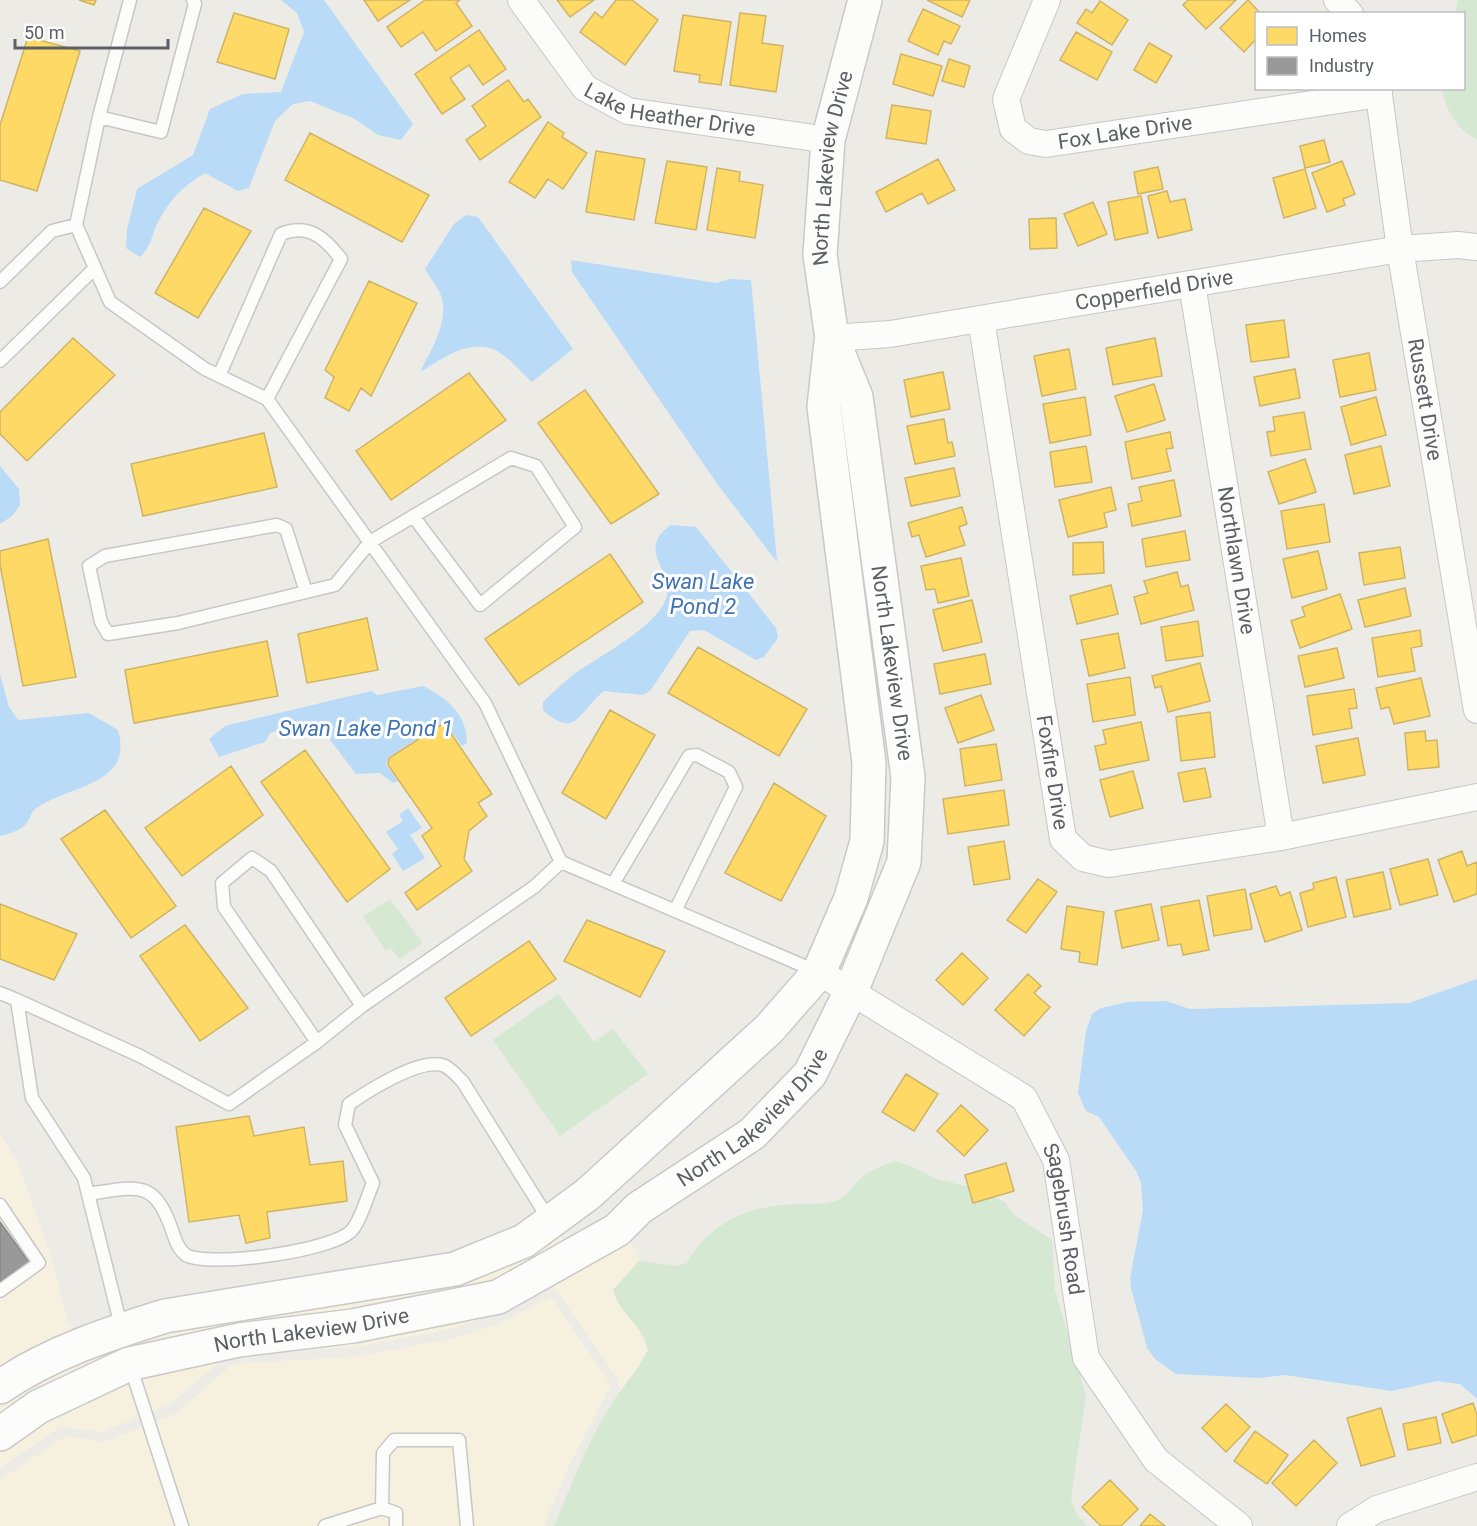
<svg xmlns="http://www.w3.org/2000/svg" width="1477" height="1526" viewBox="0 0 1477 1526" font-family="Roboto,sans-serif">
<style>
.commercial{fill:#f6f1df}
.green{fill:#d4e8d2}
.water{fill:#b9dbf8}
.homes{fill:#ffd966;stroke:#ceb465;stroke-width:1.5}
.industry{fill:#999;stroke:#878889;stroke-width:1.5}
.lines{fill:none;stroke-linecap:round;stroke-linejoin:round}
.lane-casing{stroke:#c7c7c7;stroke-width:15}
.street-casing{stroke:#c7c7c7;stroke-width:28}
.secondary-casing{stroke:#c8c9c8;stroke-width:36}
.lane{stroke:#fcfcfb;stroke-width:12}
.street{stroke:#fcfcfb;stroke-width:26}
.secondary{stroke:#fcfcfb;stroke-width:33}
.labels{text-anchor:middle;stroke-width:6;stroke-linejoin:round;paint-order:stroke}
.street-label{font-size:21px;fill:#5c5f64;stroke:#fff}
.water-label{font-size:22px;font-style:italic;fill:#4073b1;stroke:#fff}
</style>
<rect width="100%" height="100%" fill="#ecebe6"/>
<!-- commercial -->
<path class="commercial" d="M 0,1133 L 17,1162 L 51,1255 L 68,1323 L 74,1330 L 0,1373 Z
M 559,1236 L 568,1244 L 493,1287 L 350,1315 L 0,1419 L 0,1402 L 35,1377 L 126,1340 Z
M 626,1238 L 637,1252 L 639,1261 L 613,1290 L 616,1299 L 644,1335 L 648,1350 L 635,1373 L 614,1401 L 619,1390 L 618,1380 L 558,1292 L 551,1287 L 494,1315 L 451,1329 L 358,1347 L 229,1354 L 169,1405 L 101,1432 L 60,1427 L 0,1468 L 0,1448 L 44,1417 L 133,1375 L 242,1351 L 356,1338 Z
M 551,1297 L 611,1385 L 568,1468 L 544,1526 L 0,1526 L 0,1480 L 66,1436 L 103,1442 L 175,1414 L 233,1364 L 360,1356 L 454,1338 L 499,1324 Z"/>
<!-- green -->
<path class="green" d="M 1458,0 L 1477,0 L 1477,140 C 1457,129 1446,111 1442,89 L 1464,88 L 1464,14 L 1455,13 Z
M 390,899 L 423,943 L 399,959 L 391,948 L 386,951 L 363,917 Z
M 558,994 L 594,1042 L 613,1029 L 648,1074 L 560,1136 L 493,1040 Z
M 895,1161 L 913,1167 L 936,1179 L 974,1188 L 1005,1202 L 1013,1214 L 1052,1240 L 1055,1290 L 1086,1396 L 1071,1498 L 1077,1515 L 1087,1526 L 554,1526 C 572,1484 589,1438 614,1400 C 626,1383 638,1369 648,1350 C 641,1322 620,1315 613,1290 L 639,1261 L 678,1266 L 687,1263 C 710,1221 752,1205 798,1204 C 812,1204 832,1205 843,1197 C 849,1193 854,1185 859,1180 C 869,1170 882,1166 895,1161 Z"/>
<!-- water -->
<path class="water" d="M 281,0 L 324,0 L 413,124 L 401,140 L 378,135 L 355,119 L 310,101 L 293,104 L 275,121 L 249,188 L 238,191 L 205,173 C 183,186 168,201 157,224 C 151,238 151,246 140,257 L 126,248 L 127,230 L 137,189 L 193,155 L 210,109 L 243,94 L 281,92 L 304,32 L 297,13 Z
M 466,215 L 478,217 L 573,349 L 532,382 C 521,372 506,354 493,349 C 467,339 440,360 420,372 C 431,350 451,319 440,293 C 436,285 430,277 425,269 L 454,224 Z
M 571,260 L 716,283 L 730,279 L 751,280 L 777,562 L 718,485 L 572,272 Z
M 0,466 L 19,489 L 20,505 L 12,516 L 0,524 Z
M 671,525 L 696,527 L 776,628 L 778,638 L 764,657 L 756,660 L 704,630 L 690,631 L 651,690 L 643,695 L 604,691 C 580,710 576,741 543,710 L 543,702 C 553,692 563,683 574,674 C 598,657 656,627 666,599 C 676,572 634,550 671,525 Z
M 0,674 L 9,707 L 18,720 L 89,713 L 118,730 C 134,786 70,784 35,809 C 30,813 30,821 25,825 C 19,831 8,834 0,836 Z
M 423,686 C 447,698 467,714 467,743 L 462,746 L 444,722 L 388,757 L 386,765 L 398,781 L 393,783 L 380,773 L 356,774 L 328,737 L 299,729 L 271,732 L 265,742 L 219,757 L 209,739 L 225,726 L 371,691 L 377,695 Z
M 408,808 L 422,828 L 410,835 L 425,858 L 403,871 L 392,854 L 398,849 L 386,832 L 403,821 L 399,815 Z
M 1477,979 L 1477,1399 L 1460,1384 L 1437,1381 L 1392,1391 L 1285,1375 L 1259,1378 L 1176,1374 L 1155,1359 L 1147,1348 L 1131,1288 L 1130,1278 L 1143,1210 L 1141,1183 L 1136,1171 L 1099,1117 L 1086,1111 L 1078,1093 L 1086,1031 L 1092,1014 L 1101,1008 L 1127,1002 L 1166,1001 L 1190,1009 L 1409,1003 Z"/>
<!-- homes -->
<path class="homes" d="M 79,0 L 96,0 L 94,5 Z
M 364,0 L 410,0 L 378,21 Z
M 425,0 L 460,0 L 456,3 L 472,26 L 436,51 L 423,32 L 401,47 L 387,27 Z
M 557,0 L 594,0 L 570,17 Z
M 616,0 L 632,0 L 658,20 L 625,65 L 580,32 L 595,12 L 602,18 Z
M 927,0 L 970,0 L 962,17 Z
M 1188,0 L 1236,0 L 1206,29 L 1183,5 Z
M 1248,0 L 1261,14 L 1256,14 L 1256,39 L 1244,52 L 1220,28 Z
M 1100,1 L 1128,20 L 1112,45 L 1077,23 L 1086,9 L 1092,13 Z
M 923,9 L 960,26 L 951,44 L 944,41 L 938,55 L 908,41 Z
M 234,13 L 289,29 L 275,79 L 217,62 Z
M 740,13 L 766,16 L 762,43 L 783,46 L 776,92 L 730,85 Z
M 683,15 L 731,22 L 721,85 L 699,82 L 700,75 L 674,71 Z
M 479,30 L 506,69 L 483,85 L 469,65 L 450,78 L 465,99 L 442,114 L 415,74 Z
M 1076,32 L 1112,52 L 1097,80 L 1060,60 Z
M 28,37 L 80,51 L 37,191 L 0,180 L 0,125 Z
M 1149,43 L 1172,56 L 1156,83 L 1134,70 Z
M 901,54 L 942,66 L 933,96 L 893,84 Z
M 949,59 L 970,66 L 964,87 L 942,81 Z
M 508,80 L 524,102 L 528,99 L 541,117 L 480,160 L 466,140 L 486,126 L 472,106 Z
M 892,105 L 931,111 L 926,144 L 886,138 Z
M 548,122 L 564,133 L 562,137 L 587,153 L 563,189 L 548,179 L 535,198 L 509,182 Z
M 310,133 L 429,195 L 402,242 L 285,180 Z
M 1324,140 L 1330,162 L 1305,168 L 1300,146 Z
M 596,151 L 645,159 L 634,220 L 586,212 Z
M 938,159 L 955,190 L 928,204 L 922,193 L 886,212 L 876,192 Z
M 667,161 L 707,167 L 696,230 L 655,223 Z
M 1342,161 L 1355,194 L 1343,199 L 1345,205 L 1327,212 L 1312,173 Z
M 1158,167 L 1163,189 L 1138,194 L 1134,172 Z
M 717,168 L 740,172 L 739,181 L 763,185 L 755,238 L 707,230 Z
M 1305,169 L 1316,208 L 1284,218 L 1273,178 Z
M 1167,191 L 1170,202 L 1185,199 L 1192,230 L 1158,238 L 1148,196 Z
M 1141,196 L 1148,233 L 1115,240 L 1108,202 Z
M 1093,202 L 1107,234 L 1078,246 L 1064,214 Z
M 204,208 L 251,231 L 198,318 L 155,293 Z
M 1056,218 L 1057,248 L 1030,249 L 1029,219 Z
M 369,281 L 417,303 L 371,396 L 361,388 L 349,411 L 325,398 L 334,377 L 325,370 Z
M 1284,320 L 1289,357 L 1251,362 L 1246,325 Z
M 73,338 L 115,375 L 27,461 L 0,434 L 0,412 Z
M 1155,338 L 1162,376 L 1113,385 L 1106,348 Z
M 1069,349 L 1076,389 L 1042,396 L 1034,356 Z
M 1369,353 L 1376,390 L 1340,397 L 1333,360 Z
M 1295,369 L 1300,398 L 1260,406 L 1254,377 Z
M 943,372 L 950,409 L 911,417 L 904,380 Z
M 469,373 L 506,420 L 391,500 L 356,451 Z
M 1154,384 L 1165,420 L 1127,432 L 1115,396 Z
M 585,390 L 659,494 L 611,524 L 538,423 Z
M 1085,397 L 1091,435 L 1050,443 L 1043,404 Z
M 1376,397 L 1386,435 L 1351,445 L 1341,407 Z
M 1304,412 L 1311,449 L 1271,456 L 1267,432 L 1275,431 L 1273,417 Z
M 944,419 L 948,443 L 952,442 L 955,456 L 915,464 L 907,426 Z
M 1170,432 L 1173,448 L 1166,449 L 1171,471 L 1132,479 L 1125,442 Z
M 264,433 L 277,487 L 143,516 L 131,464 Z
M 1086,446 L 1092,482 L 1055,487 L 1050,452 Z
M 1381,446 L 1390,486 L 1354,494 L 1345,455 Z
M 1305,459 L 1316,492 L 1279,504 L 1268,472 Z
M 954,468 L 960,496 L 911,506 L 905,478 Z
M 1174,480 L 1181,516 L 1132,526 L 1128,504 L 1142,501 L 1139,487 Z
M 1111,487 L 1116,510 L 1104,513 L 1107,527 L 1068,537 L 1059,500 Z
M 1324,504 L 1330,542 L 1287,549 L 1281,511 Z
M 962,507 L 967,524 L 959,527 L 965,545 L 926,557 L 919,535 L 912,537 L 908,523 Z
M 1185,531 L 1190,560 L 1146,567 L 1142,539 Z
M 48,539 L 76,677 L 23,686 L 0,565 L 0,551 Z
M 1103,542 L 1104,573 L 1073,575 L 1073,543 Z
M 1400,547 L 1405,578 L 1364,585 L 1359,553 Z
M 1318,551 L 1327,589 L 1292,598 L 1283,559 Z
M 610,554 L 643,602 L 519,685 L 485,639 Z
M 961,558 L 969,596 L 938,603 L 935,589 L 926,590 L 921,566 Z
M 1177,572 L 1181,587 L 1188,585 L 1194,610 L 1141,624 L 1134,597 L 1148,593 L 1144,581 Z
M 1111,585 L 1118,614 L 1077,624 L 1070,596 Z
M 1405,588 L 1411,616 L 1365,627 L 1358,600 Z
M 1340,594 L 1352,629 L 1300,648 L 1291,621 L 1305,616 L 1302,607 Z
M 972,600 L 982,642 L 943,651 L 933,610 Z
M 367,618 L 378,670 L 307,683 L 298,634 Z
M 1198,621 L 1203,656 L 1166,661 L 1161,627 Z
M 1420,630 L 1422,646 L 1411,648 L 1415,671 L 1378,677 L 1372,638 Z
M 1118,633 L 1125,668 L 1089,676 L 1081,640 Z
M 267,641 L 278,696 L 134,723 L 125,670 Z
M 698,647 L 807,709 L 779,756 L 668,693 Z
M 1337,648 L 1344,678 L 1305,687 L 1298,656 Z
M 985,654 L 991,684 L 940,694 L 934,664 Z
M 1200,663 L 1210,701 L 1168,712 L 1161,686 L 1155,688 L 1152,676 Z
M 1130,677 L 1135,715 L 1093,722 L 1087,684 Z
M 1421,678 L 1430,716 L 1394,724 L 1389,707 L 1381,709 L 1376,688 Z
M 1354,689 L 1357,708 L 1349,709 L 1352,728 L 1313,735 L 1307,696 Z
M 981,695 L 994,730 L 958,743 L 945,708 Z
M 610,710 L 655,735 L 606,819 L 562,793 Z
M 1210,712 L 1215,757 L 1181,761 L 1176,717 Z
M 1141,722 L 1149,760 L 1100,770 L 1095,746 L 1106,744 L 1103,730 Z
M 444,723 L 492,794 L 478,803 L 487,816 L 469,831 L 464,859 L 472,871 L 417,910 L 405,893 L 441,866 L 422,836 L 432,828 L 388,765 L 389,758 Z
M 1425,731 L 1426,741 L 1437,740 L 1439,767 L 1408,770 L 1405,733 Z
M 1358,738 L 1365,775 L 1323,783 L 1316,746 Z
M 996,744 L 1002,780 L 965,786 L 960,749 Z
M 305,750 L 390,869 L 347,902 L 261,782 Z
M 231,766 L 263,815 L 182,876 L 145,828 Z
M 1205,768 L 1211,797 L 1184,802 L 1178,773 Z
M 1133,771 L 1143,808 L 1110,817 L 1100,780 Z
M 774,783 L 826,816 L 781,901 L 725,873 Z
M 1004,790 L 1009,825 L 948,834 L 943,799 Z
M 105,810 L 176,906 L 131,938 L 61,839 Z
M 1004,841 L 1010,879 L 974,885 L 968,847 Z
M 1462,851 L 1467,866 L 1477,862 L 1477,894 L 1454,902 L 1438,860 Z
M 1428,859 L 1438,895 L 1400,905 L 1390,869 Z
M 1383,872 L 1391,909 L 1354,917 L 1346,880 Z
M 1336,877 L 1346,917 L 1308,927 L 1300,893 L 1314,889 L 1313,883 Z
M 1038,879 L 1057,892 L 1026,933 L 1007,920 Z
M 1276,886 L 1280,896 L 1290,892 L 1302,930 L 1265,942 L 1250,894 Z
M 1245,889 L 1252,929 L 1214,936 L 1207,896 Z
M 1199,900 L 1209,950 L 1183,955 L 1181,944 L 1168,946 L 1161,907 Z
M 0,904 L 77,934 L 54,980 L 0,959 Z
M 1151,904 L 1159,940 L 1122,948 L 1115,911 Z
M 1067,906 L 1104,912 L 1097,965 L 1079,962 L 1080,952 L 1061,949 Z
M 587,920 L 665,951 L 640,997 L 564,961 Z
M 185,925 L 248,1008 L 200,1041 L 140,956 Z
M 529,941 L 556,979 L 471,1036 L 445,998 Z
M 962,953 L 988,978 L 963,1005 L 936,980 Z
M 1028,974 L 1041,986 L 1034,993 L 1050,1007 L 1024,1036 L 995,1010 Z
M 906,1074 L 938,1094 L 914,1131 L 882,1112 Z
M 961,1105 L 988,1130 L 964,1156 L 937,1131 Z
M 249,1116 L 254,1136 L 304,1127 L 310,1165 L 343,1161 L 347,1201 L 267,1212 L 270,1238 L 246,1243 L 239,1215 L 189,1222 L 176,1127 Z
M 1006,1163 L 1014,1191 L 973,1203 L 965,1175 Z
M 1473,1403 L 1477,1415 L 1477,1435 L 1452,1443 L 1442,1414 Z
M 1226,1404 L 1250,1427 L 1226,1452 L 1202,1428 Z
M 1381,1408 L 1395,1456 L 1361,1466 L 1347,1418 Z
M 1436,1417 L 1441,1443 L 1408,1450 L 1403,1424 Z
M 1255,1431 L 1288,1455 L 1267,1484 L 1234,1461 Z
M 1314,1440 L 1337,1463 L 1296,1506 L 1272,1483 Z
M 1110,1480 L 1138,1509 L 1121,1526 L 1101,1526 L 1082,1507 Z
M 1150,1514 L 1165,1526 L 1140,1526 Z"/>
<!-- industry -->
<path class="industry" d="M 0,1222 L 29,1262 L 0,1282 Z"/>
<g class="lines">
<defs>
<path id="lane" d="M 99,117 L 161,132 L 195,4 L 193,0
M 0,282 L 52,231 L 76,225
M 0,361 L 95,268
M 219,376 L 281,234 C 309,223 325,238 341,259 L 267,399
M 306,592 L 286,529 L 277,525 L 105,556 L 89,566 L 101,622 L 108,634 L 178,623 L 335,585 L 370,542 L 511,458 L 536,466 L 575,527 L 480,605 L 413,516
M 561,862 L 818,972
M 613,884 L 689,756 L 697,755 L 729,772 L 736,787 L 675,911
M 0,993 L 17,1000
M 317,1042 L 362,1006
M 88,1194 C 141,1186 155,1179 174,1236 C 176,1242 180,1251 186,1255 C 209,1268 337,1251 353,1229 C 362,1217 367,1197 373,1183 L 345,1125 L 349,1104 C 368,1091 422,1056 445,1066 C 451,1069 458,1077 463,1082 L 541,1207 L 553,1216
M 0,1205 L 39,1263 L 0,1291
M 122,1330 L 84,1178 L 32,1098 L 17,1000 L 140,1056 L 229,1104 L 317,1042 L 224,907 L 222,883 L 252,858 L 271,871 L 362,1006 L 534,887 L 561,862 L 485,703 L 267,399 L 205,369 L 110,302 L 76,225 L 99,117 L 130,0
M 130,1365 L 182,1526
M 382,1508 L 383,1453 L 394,1440 L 459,1440 L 467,1526
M 325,1526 L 382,1508 L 396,1513 L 396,1526"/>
<g id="street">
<path id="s1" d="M 521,0 L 585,88 L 628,111 L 828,140"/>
<path id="s2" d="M 1047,0 L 1006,99 L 1013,129 L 1029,141 L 1046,144 L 1379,94"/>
<path d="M 1337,0 L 1350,14"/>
<path id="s3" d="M 1378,88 L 1400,249 L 1477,710"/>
<path id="s4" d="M 1192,284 L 1281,837"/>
<path id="s5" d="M 981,319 L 1063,839 L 1083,858 L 1109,864 L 1281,837 L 1477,797"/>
<path id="s6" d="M 832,338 L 890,334 L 1400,249 L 1458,245 L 1477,247"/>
<path id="s7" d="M 819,972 L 1024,1098 L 1056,1160 L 1086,1358 L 1156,1460 L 1239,1526"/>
<path d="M 1350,1526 L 1377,1509 L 1477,1477"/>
</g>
<g id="secondary">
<path d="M 0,1387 C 49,1353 108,1334 165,1316 L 455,1269 L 524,1241 L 588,1194 L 769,1029 L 819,972 L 851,898 L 867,841 L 869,763 L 824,407 L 831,342"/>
<path id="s8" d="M 0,1434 L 38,1407 L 129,1364 L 239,1340 L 353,1326 L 498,1297 L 617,1230 L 639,1208 L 752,1134 L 810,1074 L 851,991 L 904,862 L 908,777 L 856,397 L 832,338 L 820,255 L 828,140 L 865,0"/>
</g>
</defs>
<!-- lane casing -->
<use href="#lane" class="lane-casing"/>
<!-- street casing -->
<use href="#street" class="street-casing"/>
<!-- secondary casing -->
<use href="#secondary" class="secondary-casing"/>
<!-- lane -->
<use href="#lane" class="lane"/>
<!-- street -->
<use href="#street" class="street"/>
<!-- secondary -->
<use href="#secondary" class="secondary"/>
</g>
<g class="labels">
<!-- street labels -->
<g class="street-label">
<text dy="7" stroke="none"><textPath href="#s1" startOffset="198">Lake Heather Drive</textPath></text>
<text dy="7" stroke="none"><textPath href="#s2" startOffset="255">Fox Lake Drive</textPath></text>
<text dy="7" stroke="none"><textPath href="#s8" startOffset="1845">North Lakeview Drive</textPath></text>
<text dy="7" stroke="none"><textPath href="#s6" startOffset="326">Copperfield Drive</textPath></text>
<text dy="7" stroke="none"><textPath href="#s3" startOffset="315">Russett Drive</textPath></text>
<text dy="7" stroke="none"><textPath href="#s4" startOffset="280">Northlawn Drive</textPath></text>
<text transform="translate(892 663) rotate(82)" y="7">North Lakeview Drive</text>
<text dy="7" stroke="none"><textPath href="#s5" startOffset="459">Foxfire Drive</textPath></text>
<text dy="7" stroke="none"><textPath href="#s8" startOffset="837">North Lakeview Drive</textPath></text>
<text dy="7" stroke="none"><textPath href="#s7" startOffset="370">Sagebrush Road</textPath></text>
<text dy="7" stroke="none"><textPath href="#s8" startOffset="333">North Lakeview Drive</textPath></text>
</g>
<!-- water labels -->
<g class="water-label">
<text x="703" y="589">Swan Lake<tspan x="703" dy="25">Pond 2</tspan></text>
<text x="366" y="736">Swan Lake Pond 1</text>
</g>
</g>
<!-- legend -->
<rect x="1255" y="12" width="210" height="78" fill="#ffffff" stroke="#bebfc1" stroke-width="1.5"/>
<rect x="1267" y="27" width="30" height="18" fill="#ffd966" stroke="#bebfc1" stroke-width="1.5"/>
<text x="1309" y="42" font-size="18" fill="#5c5f64">Homes</text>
<rect x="1267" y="57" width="30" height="18" fill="#999999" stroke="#bebfc1" stroke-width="1.5"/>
<text x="1309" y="72" font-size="18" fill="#5c5f64">Industry</text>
<!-- scale -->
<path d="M15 39v9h153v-9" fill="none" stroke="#5c5f64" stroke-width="3"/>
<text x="24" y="39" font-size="18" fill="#5c5f64" stroke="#ffffff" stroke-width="4.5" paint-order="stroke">50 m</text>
</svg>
